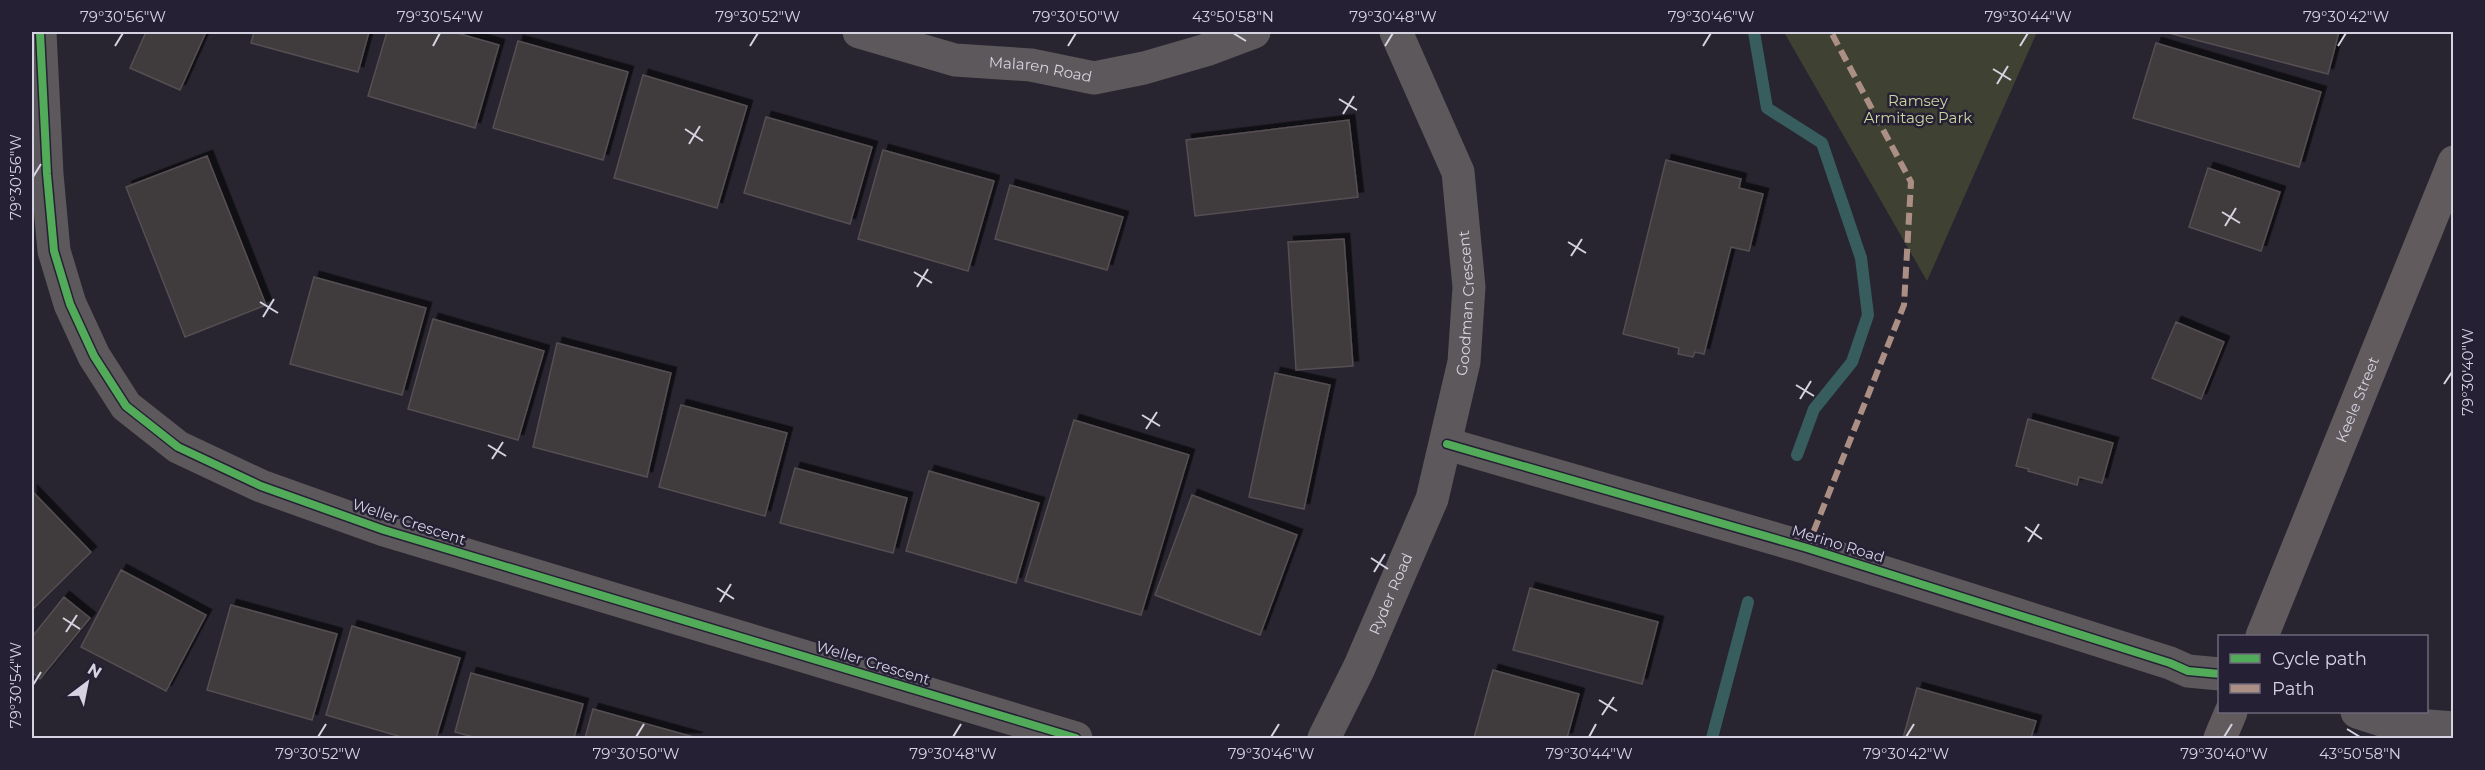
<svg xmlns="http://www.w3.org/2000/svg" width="2485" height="770" viewBox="0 0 2485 770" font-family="Montserrat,sans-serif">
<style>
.green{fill:#3f4233}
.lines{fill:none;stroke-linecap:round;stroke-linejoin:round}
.stream{stroke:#385d5e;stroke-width:12}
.building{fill:#403a3e;stroke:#554f52;stroke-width:1.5;filter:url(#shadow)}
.minor{stroke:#5c585b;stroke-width:33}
.secondary{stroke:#615b5e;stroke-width:33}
.quiet{stroke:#ac8f84;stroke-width:6;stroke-dasharray:12 6;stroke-linecap:butt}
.cycleway-casing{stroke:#262035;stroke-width:11}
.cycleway{stroke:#51ab58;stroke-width:8}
.ticks{fill:none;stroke:#d5d3e1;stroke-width:2}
.labels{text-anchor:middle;stroke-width:5;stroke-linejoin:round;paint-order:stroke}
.street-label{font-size:15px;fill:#d5d3e1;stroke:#262035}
.park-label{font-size:15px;fill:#ccd69e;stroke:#262035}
.neatline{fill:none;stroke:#d5d3e1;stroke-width:2}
.ticks-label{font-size:15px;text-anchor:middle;fill:#d5d3e1}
</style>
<defs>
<filter id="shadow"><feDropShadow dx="5.5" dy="-5.5" stdDeviation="0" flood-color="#0009"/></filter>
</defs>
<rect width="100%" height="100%" fill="#282530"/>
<!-- green -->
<path class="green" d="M 1784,32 L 2037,32 L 1927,281 Z"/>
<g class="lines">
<!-- stream -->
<path class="stream" d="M 1754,32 L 1767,108 L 1822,143 L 1861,258 L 1868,315 L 1852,362 L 1814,409 L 1797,455
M 1712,738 L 1748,602"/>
</g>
<!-- building -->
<path class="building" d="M 146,32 L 206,32 L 180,90 L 130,68 Z
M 254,32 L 369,32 L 358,72 L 251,43 Z
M 387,32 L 453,32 L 499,45 L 475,128 L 368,96 Z
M 2165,32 L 2339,32 L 2328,74 Z
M 518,41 L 628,72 L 603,160 L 493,128 Z
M 2156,43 L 2321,92 L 2299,167 L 2133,118 Z
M 643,75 L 747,106 L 717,208 L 614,178 Z
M 766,117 L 872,147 L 850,224 L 744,193 Z
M 1349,120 L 1358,197 L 1195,216 L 1186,140 Z
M 883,150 L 994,181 L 968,271 L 858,239 Z
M 207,156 L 266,305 L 185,337 L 126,187 Z
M 1666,160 L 1741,179 L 1739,188 L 1763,194 L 1749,251 L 1731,247 L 1704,354 L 1695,352 L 1693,357 L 1678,354 L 1679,348 L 1623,334 Z
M 2208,168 L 2280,192 L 2261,251 L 2189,227 Z
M 1010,185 L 1123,217 L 1107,270 L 995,239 Z
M 1344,239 L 1353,366 L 1296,370 L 1288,242 Z
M 314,277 L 426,308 L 402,395 L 290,364 Z
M 433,319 L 544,351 L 518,440 L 408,409 Z
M 2176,322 L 2224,342 L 2201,399 L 2152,378 Z
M 557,343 L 671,373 L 647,477 L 533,447 Z
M 1275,373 L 1330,385 L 1304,509 L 1249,497 Z
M 681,405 L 787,433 L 765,516 L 659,487 Z
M 2028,419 L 2113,443 L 2102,483 L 2079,477 L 2077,485 L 2028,471 L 2029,469 L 2016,466 Z
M 1074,420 L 1189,455 L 1141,615 L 1025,581 Z
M 795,468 L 907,498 L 893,553 L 780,523 Z
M 929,471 L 1039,503 L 1016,583 L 906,551 Z
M 32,491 L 91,552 L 32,610 Z
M 1192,495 L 1297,535 L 1260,635 L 1155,595 Z
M 121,570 L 206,615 L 166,691 L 81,647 Z
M 1530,588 L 1658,622 L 1642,684 L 1513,650 Z
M 64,597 L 90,618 L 40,679 L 32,672 L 32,637 Z
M 231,605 L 337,634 L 312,720 L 207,690 Z
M 352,626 L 460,658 L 436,738 L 405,738 L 326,715 Z
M 1493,670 L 1579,694 L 1567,738 L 1474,738 Z
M 471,673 L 583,704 L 574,738 L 477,738 L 455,732 Z
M 1917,688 L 2036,721 L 2031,738 L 1903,738 Z
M 593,709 L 697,738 L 585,738 Z"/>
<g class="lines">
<!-- minor -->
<g class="minor">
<path d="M 40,32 L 47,174 L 54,251 L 70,304 L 94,356 L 126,406 L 178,447 L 261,486 L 384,530 L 1076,738"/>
<path id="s1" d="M 859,32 L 955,60 L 1031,65 L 1094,78 L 1144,68 L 1206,50 L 1254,32"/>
<path d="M 1447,444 L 1807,548 L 2170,663 L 2188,671 L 2220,674"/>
<path d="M 2357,712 L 2391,723 L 2454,728"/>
<path id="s2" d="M 1324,738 L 1359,668 L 1432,499 L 1464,362 L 1469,287 L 1458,172 L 1396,32"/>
</g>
<!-- secondary -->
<g class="secondary">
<path id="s3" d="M 2262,636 L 2454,162"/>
<path d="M 2220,738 L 2231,712"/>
</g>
<!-- quiet -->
<path class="quiet" d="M 1807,548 L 1904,305 L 1911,182 L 1831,32"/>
<defs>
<path id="cycleway" d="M 40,32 L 47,174 L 54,251 L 70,304 L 94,356 L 126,406 L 178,447 L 261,486 L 384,530 L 1076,738
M 1447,444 L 1807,548 L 2170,663 L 2188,671 L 2220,674"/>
</defs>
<!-- cycleway casing -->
<use href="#cycleway" class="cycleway-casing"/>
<!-- cycleway -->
<use href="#cycleway" class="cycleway"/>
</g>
<!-- ticks -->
<path class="ticks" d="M 1233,33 L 1246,41M 115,46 L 123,33M 433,46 L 440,33M 750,46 L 758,33M 1068,46 L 1076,33M 1385,46 L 1393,33M 1703,46 L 1711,33M 2020,46 L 2028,33M 2338,46 L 2346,33M 1993,69 L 2011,80M 1997,84 L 2008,66M 1339,99 L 1357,110M 1343,114 L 1354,96M 685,129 L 703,141M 689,144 L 700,126M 33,177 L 41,164M 2222,212 L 2240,223M 2225,226 L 2236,208M 1568,242 L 1586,253M 1571,256 L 1582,239M 914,272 L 932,283M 917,287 L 928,269M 260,302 L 278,313M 263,317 L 274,299M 2444,384 L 2452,372M 1796,385 L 1814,396M 1800,399 L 1811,381M 1142,415 L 1160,426M 1146,429 L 1157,412M 488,445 L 506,456M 492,459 L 503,442M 2025,527 L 2042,539M 2028,542 L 2039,524M 1371,558 L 1388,569M 1374,572 L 1385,554M 717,588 L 734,599M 720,602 L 731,584M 63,618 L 80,629M 66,632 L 77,615M 33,685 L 41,672M 1599,700 L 1617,711M 1602,715 L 1614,697M 2347,729 L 2360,737M 318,737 L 326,724M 636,737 L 644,724M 953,737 L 961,724M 1271,737 L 1279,724M 1589,737 L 1596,724M 1906,737 L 1914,724M 2224,737 L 2232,724"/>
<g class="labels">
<!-- street labels -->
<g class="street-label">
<text dy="5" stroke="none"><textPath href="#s1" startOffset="186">Malaren Road</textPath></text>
<text dy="5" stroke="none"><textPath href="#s2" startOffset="462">Goodman Crescent</textPath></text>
<text dy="5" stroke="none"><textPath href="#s3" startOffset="255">Keele Street</textPath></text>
<text transform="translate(409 522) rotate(18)" y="5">Weller Crescent</text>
<text transform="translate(1838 544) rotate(17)" y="5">Merino Road</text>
<text dy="5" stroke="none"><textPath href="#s2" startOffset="159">Ryder Road</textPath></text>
<text transform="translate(873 663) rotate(17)" y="5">Weller Crescent</text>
</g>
<!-- park labels -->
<g class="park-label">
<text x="1918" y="106">Ramsey<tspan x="1918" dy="17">Armitage Park</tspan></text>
</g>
</g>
<!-- border -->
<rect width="2485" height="770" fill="none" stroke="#262035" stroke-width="66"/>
<!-- legend -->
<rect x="2218" y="635" width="210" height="78" fill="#262035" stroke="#6c687a" stroke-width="1.5"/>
<rect x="2230" y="654" width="30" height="9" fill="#51ab58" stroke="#6c687a" stroke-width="1.5"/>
<text x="2272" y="665" font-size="18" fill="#d5d3e1">Cycle path</text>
<rect x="2230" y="684" width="30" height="9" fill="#ac8f84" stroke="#6c687a" stroke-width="1.5"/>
<text x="2272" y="695" font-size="18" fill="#d5d3e1">Path</text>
<!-- north arrow -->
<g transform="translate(87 683) rotate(32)" stroke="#262035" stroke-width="4.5" paint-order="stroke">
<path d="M0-4.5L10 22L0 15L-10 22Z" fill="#d5d3e1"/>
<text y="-9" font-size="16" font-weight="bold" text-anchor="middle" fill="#d5d3e1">N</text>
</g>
<rect x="33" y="33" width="2419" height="704" class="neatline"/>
<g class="ticks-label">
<text x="123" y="22">79°30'56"W</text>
<text x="440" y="22">79°30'54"W</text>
<text x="758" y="22">79°30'52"W</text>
<text x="1076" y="22">79°30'50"W</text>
<text x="1233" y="22">43°50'58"N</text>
<text x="1393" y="22">79°30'48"W</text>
<text x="1711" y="22">79°30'46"W</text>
<text x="2028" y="22">79°30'44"W</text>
<text x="2346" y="22">79°30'42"W</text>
<text transform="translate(16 177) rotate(-90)" y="5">79°30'56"W</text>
<text transform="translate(2468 372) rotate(-90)" y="5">79°30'40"W</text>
<text transform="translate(16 685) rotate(-90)" y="5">79°30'54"W</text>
<text x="318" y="759">79°30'52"W</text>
<text x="636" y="759">79°30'50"W</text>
<text x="953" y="759">79°30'48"W</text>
<text x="1271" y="759">79°30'46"W</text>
<text x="1589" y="759">79°30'44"W</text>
<text x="1906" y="759">79°30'42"W</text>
<text x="2224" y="759">79°30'40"W</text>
<text x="2360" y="759">43°50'58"N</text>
</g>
</svg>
